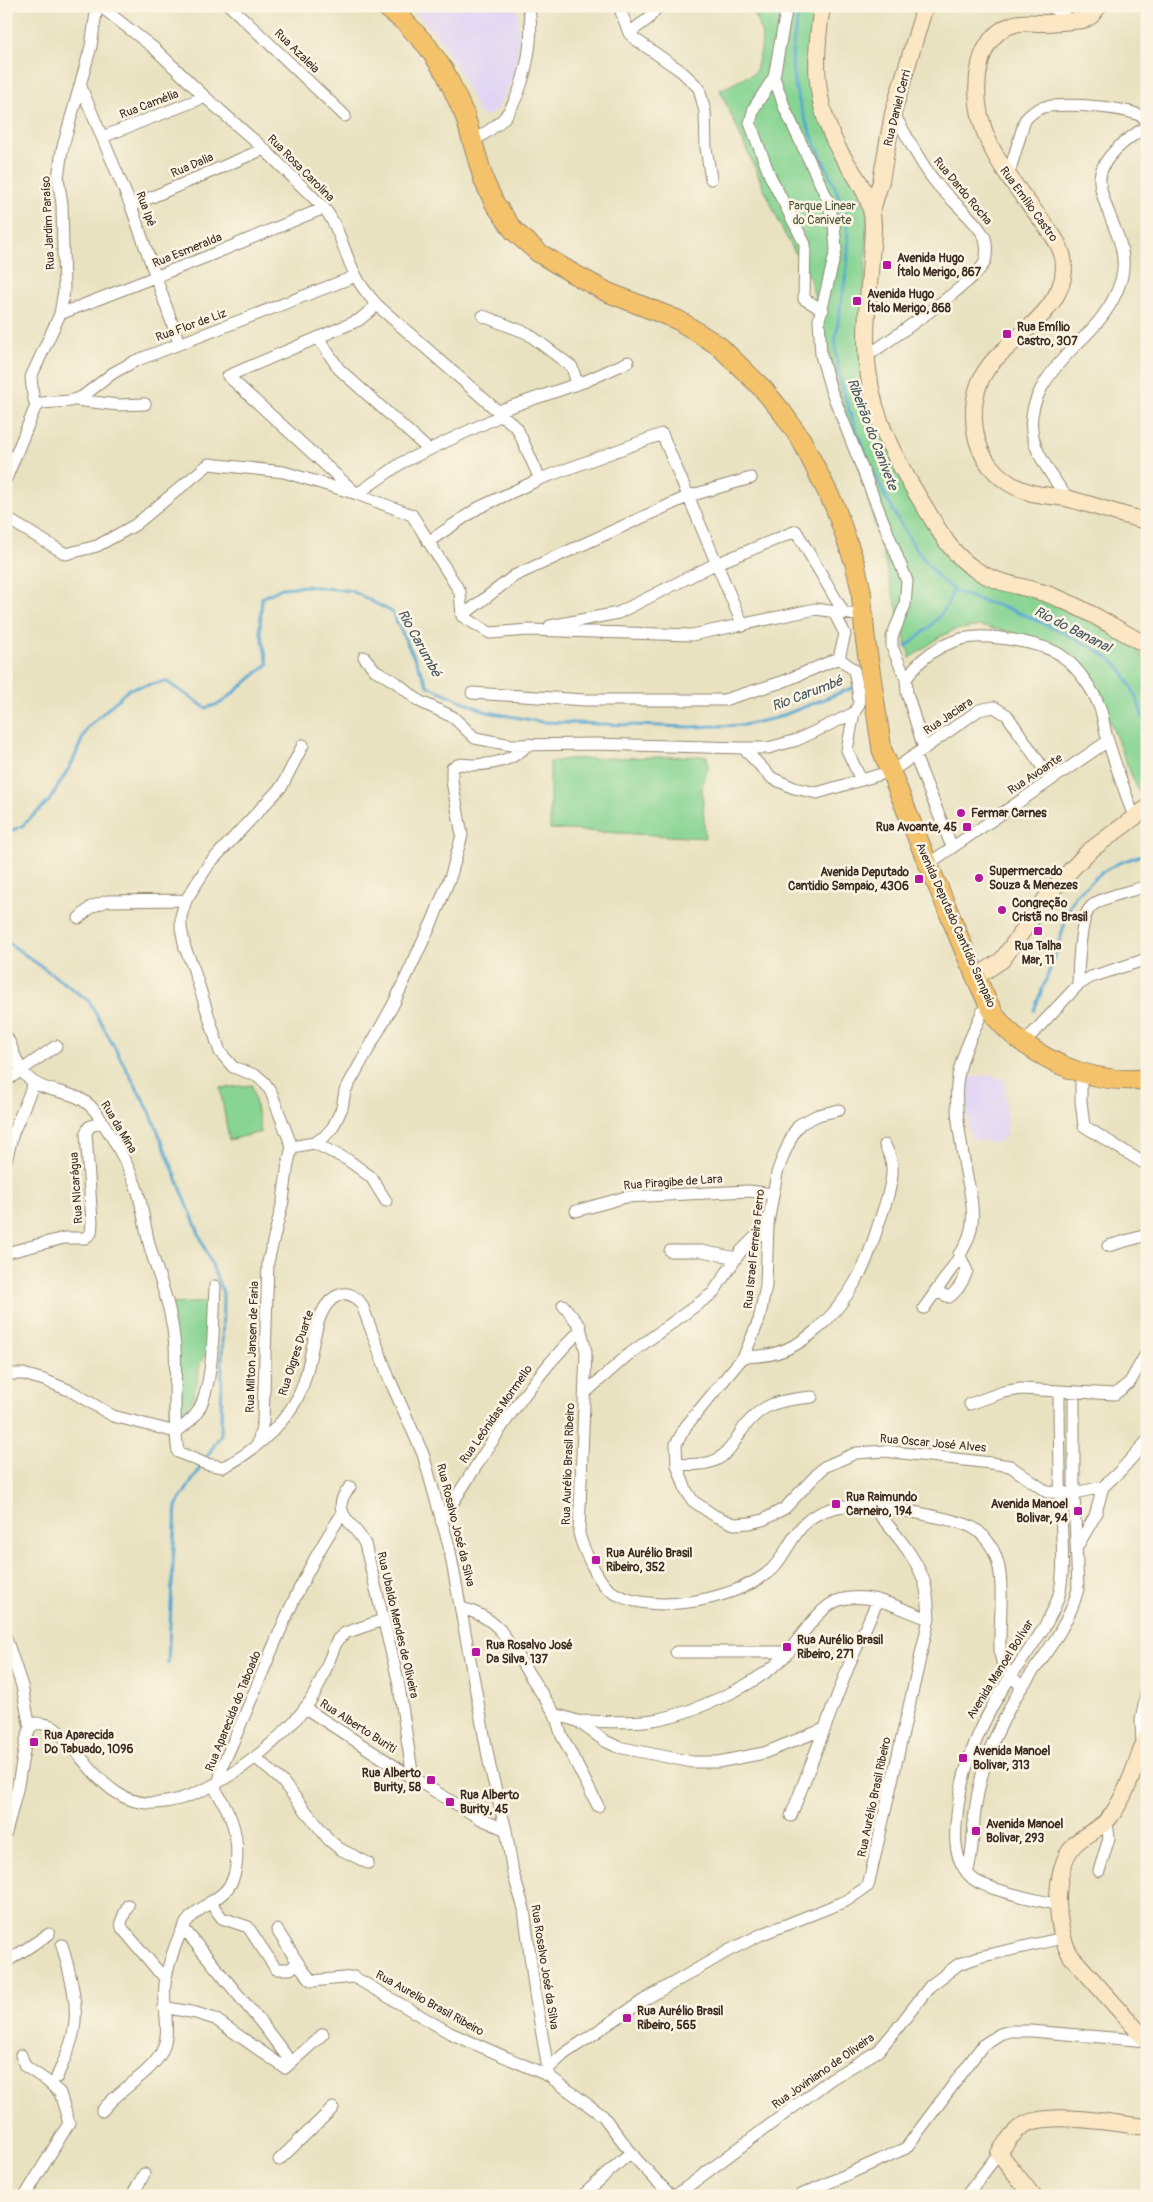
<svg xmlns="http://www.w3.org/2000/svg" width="1153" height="2202" viewBox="0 0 1153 2202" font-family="Pangolin,sans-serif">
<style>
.built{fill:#e0d4f4}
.green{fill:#87d493;stroke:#617f58}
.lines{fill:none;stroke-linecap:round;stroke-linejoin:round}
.stream{stroke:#56a6d0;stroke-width:3}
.street-casing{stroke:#928670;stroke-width:13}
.secondary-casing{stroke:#928670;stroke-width:18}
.primary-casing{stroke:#928670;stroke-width:21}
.street{stroke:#fff;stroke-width:11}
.secondary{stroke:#fbe7c3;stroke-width:16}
.primary{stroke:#f4c26a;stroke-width:19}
.poi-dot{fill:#b5179e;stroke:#fcf5e5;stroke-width:2}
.labels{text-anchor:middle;stroke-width:5;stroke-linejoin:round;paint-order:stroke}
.street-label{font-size:12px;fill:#3b2a1e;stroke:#fcf5e5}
.park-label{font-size:12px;fill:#4e543b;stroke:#fcf5e5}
.poi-label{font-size:12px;font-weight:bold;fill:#3b2a1e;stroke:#fcf5e5;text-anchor:start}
.water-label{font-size:14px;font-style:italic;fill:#44555c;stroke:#fcf5e5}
</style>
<rect width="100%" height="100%" fill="#fcf5e5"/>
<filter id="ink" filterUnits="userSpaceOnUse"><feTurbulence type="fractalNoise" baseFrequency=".02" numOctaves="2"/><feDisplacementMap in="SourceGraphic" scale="10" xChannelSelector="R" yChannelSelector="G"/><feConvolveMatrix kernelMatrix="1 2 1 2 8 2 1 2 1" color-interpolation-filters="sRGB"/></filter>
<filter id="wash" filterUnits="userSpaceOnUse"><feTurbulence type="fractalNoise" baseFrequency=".0096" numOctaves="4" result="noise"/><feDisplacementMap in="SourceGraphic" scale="20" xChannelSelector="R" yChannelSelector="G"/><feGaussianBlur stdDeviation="1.12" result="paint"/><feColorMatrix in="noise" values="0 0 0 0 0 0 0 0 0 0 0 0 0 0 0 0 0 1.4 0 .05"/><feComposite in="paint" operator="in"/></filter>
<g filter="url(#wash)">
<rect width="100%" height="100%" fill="#e9e2c1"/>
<!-- built -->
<path class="built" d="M 408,6 L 517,6 L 519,32 L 517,62 L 510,85 L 497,108 L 490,115 L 484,116 L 479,113 L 458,69 L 443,44 L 426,23 Z
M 991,1075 L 1005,1080 L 1007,1136 L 996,1143 L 972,1139 L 968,1131 L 966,1078 Z"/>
<!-- green -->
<path class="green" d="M 749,6 L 817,6 L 812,81 L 868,213 L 863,318 L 889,447 L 975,573 L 1045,600 L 1089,621 L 1140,651 L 1147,667 L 1147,787 L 1138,791 L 1102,702 L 1090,677 L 1035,641 L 1011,632 L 980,626 L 954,630 L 940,637 L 910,658 L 810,279 L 783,231 L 720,90 L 755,73 C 763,45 767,31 749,6 Z
M 707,756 L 708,767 L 702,786 L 705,838 L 550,829 L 550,762 L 568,759 Z
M 252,1085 L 261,1132 L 229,1140 L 220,1088 Z
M 209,1302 L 209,1348 L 201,1361 L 194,1396 L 180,1420 L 171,1304 Z"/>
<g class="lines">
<!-- stream -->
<path class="stream" d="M 800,6 C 796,28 790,50 793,72 C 798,123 832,167 845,216 C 855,258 839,298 836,339 C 831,396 904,556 952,589 C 966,598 991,603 1006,608 C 1031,617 1104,649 1119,667 C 1133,684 1139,707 1147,727
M 906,647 C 926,630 947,616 953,589
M 6,833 L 22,826 L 49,801 L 72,763 L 87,728 L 129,689 L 166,681 L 206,708 L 221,703 L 268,664 L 260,629 L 262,598 L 282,588 L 307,586 L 352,591 L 392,612 L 428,686 L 487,712 L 542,722 L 690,727 L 744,725 L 776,718 L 855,687
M 6,941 L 89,1001 L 150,1112 L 223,1293 L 221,1434 L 205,1460
M 1034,1010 L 1054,959 L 1070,906 L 1076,895 L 1102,872 L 1119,863 L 1147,853
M 168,1664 L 176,1506 L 202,1465"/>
</g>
</g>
<g filter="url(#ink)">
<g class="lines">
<defs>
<path id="street" d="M 100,6 L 155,49 L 205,97 L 264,149 L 324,208 C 340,228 344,254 356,276 C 361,287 369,296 377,305 L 517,428 L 540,479
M 230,6 L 345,116
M 619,6 L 629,33 L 635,39 L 681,71 L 699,88 L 705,112 L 706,148 L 711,179
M 787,6 L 774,77 L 785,109 L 827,198 L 834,224 L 836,250 L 819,320 L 821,355 L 831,390 L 907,581 L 905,605 L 892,637 L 892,647 L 906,679
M 1050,6 L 1072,21
M 629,33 L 648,19 L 658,6
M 774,77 L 754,108 L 750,123 L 770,176 L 805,244 L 804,299 L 823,310
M 81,87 L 131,206 L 179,343
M 102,137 L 205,97
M 473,142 C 483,134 496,127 504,118 C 524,94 536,36 528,6
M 1008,176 L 1025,120 C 1030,114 1036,109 1044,107 C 1062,103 1134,106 1147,120
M 131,206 L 264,149
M 377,305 L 359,320 L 228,376 L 357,494 L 412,515 L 460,592 L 462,616 L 490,633 L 529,630 L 692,635 L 816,609 L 863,616
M 60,314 L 206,257 L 324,208
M 483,316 L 527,333 L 572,367 L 577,384
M 319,339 L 339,369 L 429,450
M 867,356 C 887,342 980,279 985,261 C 987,255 987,245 985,238 C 978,222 949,199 937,184 C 919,163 908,136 893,113
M 76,400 L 118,405 L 145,404
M 36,406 L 33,396 L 31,377 L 60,314 L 64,291 L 62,204 L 58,178 L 62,150 L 91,46 L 97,6
M 498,411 L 586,381 L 628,362
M 6,479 L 35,408 L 41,403 L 70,401 L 82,397 L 113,373 L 135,361 L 356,276
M 1068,499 C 1056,482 1042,463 1035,444 C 1021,405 1051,370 1076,345 C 1096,326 1113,307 1121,280 C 1126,263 1122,245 1115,229 C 1110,215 1101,197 1100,182 C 1098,158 1130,137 1147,126
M 6,518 L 66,554 L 97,546 L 135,525 L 209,464 L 284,472 L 357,494 L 403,462 L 502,415
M 428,542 L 478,508 L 540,479 L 662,434 L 743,626
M 462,616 L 514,576 L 689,496 L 751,478
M 550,626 L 618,613 L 711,566 L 796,531 L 844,613
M 364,657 L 375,670 L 397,683 L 419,701 L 453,717 L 475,738 L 511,745 L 594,744 L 743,748 L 772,778 L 794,788 L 817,793 L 892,771 L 979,710 L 994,707 L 1007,715 L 1051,780
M 839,658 L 854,670 L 858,691 L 859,704 L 854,713 L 847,750 L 861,780
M 472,693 L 585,700 L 724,700 L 782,682 L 839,658 L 845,634 L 834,612
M 743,748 L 768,748 L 797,740 L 854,713
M 924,749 L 907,693 L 906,679 C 924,651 956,634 989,637 C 1008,638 1048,645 1062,656 C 1078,668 1093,689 1100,708 C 1104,719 1104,730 1108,741 C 1116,766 1125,792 1134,817
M 915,756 L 952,847
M 928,864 L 1108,741
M 79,918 L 91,907 L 107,901 L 186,900
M 1078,985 C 1078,969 1080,921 1089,909 C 1097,897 1133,891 1147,886
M 6,1036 C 14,1049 16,1066 26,1076 C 48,1098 78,1085 98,1115 C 113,1138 129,1165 138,1192 C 143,1210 145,1229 150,1247 C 160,1282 172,1307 175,1346 C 177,1381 172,1416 178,1452 L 206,1464 L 223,1467 C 249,1455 280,1428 294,1404 C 310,1378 310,1345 320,1317 C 328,1297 347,1283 362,1305 L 389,1378 L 423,1454 L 449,1546 L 490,1767 L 506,1830 L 513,1873 L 524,1909 L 535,1994 L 548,2069
M 1023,1044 L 1078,985 L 1091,977 L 1147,959
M 1081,1074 L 1081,1101 L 1084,1126 L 1147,1165
M 6,1081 L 56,1046
M 839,1110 L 818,1115 L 800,1124 L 794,1132 L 784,1154 L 777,1173 L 768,1223 L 766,1286 L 759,1320 L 744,1356 L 686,1426 L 676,1444 L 677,1465 L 686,1490 L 693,1501 L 715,1516 L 734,1524 L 750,1523 L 763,1520 L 785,1508 L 824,1467 L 856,1453 L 885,1451 L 991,1463 L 1010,1466 L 1047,1492 L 1074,1493 L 1103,1487
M 314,1143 L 348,1160 L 371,1177 L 386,1201
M 292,1147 L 271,1092 L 265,1083 L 257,1076 L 233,1067 L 220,1052 L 193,967 L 185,948 L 181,928 L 181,916 L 186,900 L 209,864 L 282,786 L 303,745
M 6,1161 L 13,1133 L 34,1083
M 576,1211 L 626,1197 L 749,1191 L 773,1194
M 1108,1246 L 1147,1235
M 670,1251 L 702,1251 L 736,1258
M 6,1253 L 64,1238 L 85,1238 L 91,1233 L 92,1222 L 86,1133 L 89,1127 L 102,1121
M 935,1291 L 949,1297 C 957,1292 964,1280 967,1271 L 959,1254
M 563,1305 L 580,1326 L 586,1352 L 579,1533 C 582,1547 597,1579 608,1589 C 645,1618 732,1600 766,1574 C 788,1558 793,1524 820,1513 C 832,1507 847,1505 860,1505 C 879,1505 961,1519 975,1529 C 1010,1553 1000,1602 1000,1638 C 1000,1646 999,1656 1003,1664 C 1007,1673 1014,1680 1022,1686
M 924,1308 C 938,1288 967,1251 971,1229 C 976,1207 967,1182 964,1161 C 960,1136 955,1109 957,1085 C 959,1057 976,1027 987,1002
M 744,1356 C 797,1361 837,1316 861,1272 C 868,1259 872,1244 877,1229 C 882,1213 894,1183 892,1167 C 892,1159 888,1152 885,1145
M 6,1374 L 23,1374 L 44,1380 L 71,1391 L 113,1416 L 176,1432 C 184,1426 193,1420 198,1411 C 215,1382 213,1320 215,1286
M 585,1393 L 628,1355 L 713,1293 L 741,1251 L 754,1238 L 768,1229
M 970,1404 L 1003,1392 L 1021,1389 L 1115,1394 L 1130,1382 L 1147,1352
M 258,1443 L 263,1422 L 268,1262 L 283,1201 L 288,1163 L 292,1147 L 314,1143 L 324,1137 L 333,1127 L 342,1108 L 345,1091 L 393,1005 L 433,920 L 451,875 L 462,835 L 452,781 L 452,768 C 459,763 463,764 471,765 C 492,765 514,761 528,744
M 677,1465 C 690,1464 706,1466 718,1459 C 728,1453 734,1443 740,1433 C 760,1403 779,1400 812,1397
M 350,1487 C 327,1512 355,1523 365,1544 L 398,1680 L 413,1778
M 441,1521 C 484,1455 524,1384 581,1330
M 1077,1547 L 1095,1516 L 1103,1487 L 1121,1470 L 1147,1441
M 462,1608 C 478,1613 489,1618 501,1631 L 555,1714 L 577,1721 L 605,1741 L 618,1747 L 692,1762 L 718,1762 L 764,1753 L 824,1729
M 6,1638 L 22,1686 L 30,1728
M 676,1652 L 789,1652
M 305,1708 L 413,1778 L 481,1819 L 506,1830
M 555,1714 L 561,1734 L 598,1806
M 577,1721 C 600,1721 623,1723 645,1721 C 686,1717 756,1686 784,1657 C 799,1641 818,1607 839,1600 C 871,1591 900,1609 929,1619
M 1142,1744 L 1141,1720 L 1147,1690
M 256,1758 L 282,1781 L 329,1840 L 340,1849 L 368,1863
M 219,1782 L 223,1764 C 262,1681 290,1590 342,1514
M 791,1816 L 851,1660 L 878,1600
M 6,1833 L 17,1790 L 26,1740 L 30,1728 L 36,1723 C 41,1724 47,1724 51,1726 C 57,1729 63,1736 67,1741 C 83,1759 97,1780 117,1793 C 175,1832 276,1749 308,1704 C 322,1685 328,1660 338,1639 L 345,1633 L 383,1620
M 1099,1871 L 1109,1838 L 1107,1823
M 967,1873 C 974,1852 972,1833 975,1812 C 978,1789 984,1763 993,1742 C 1002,1723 1011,1702 1024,1684 C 1045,1654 1069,1625 1078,1589 L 1074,1493 L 1074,1393
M 210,1902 L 222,1918 L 248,1927 L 276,1969 L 290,1969 L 298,1963
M 128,1905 L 121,1922 L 122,1928 L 158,1971 L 166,1977
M 1058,1905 C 1039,1900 985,1890 972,1878 C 954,1862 954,1838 957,1815 C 962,1764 982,1719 1011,1676 C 1028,1651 1050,1624 1059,1595 C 1065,1572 1062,1539 1061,1516 C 1060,1474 1059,1433 1059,1391
M 184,1929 L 263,2025 L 291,2062
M 277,1930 L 302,1969 L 312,1981 L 354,1977 L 450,2033 L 549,2076 L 603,2116 L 636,2159 L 671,2196
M 6,1962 L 49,1934
M 163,2007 L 196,2013 L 215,2019 L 285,2068 L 323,2034
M 21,2055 L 25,2066 L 47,2081 L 60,2093 L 69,2123 L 25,2196
M 549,2074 L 548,2069 L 564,2054 L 644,2000 L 728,1951 L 760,1935 L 846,1901 L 868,1886 L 929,1619 C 928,1607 928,1593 924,1581 C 914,1553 891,1529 873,1507
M 57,2077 C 63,2062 72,2045 74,2029 C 79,2002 69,1971 62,1945
M 102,2111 C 118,2090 146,2077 160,2055 C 174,2032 160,2003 166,1977 C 170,1960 177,1938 186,1923 C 196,1908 216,1902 227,1889 C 241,1872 238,1838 231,1819 C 227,1807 219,1796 213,1785
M 279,2160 L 333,2108
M 132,2196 L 144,2174
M 582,2196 L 631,2152
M 675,2196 L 831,2079 L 878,2051 L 896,2030 L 930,1986 L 959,1964 L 979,1957 L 1063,1938
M 799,2196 L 906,2148 L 983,2045 L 1000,2034 L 1010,2031 L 1031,2031 L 1147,2041
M 966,2196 L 999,2153"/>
<path id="secondary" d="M 822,6 C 814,58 813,102 839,150 C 850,170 866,187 871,210 C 875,225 872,242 871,258 C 869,294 863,333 868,370 C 874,423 898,464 926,509 C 940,532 951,554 976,570 C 1001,586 1028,586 1055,597 C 1087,609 1116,629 1147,645
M 1099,6 L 1091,16 L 1084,20 C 1070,21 1056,23 1042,23 C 1032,23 1021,21 1012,25 C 994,31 984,47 980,64 C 966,127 1004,171 1039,217 C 1051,233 1064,247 1064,267 C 1064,307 1019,334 995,359 C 979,376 973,396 974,418 C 975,455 996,483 1032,493 C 1044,496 1058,496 1070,499 C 1096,506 1121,515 1147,521
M 872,210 L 881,181 L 893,113 L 925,6
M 976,977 L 1002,960 L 1052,890 L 1088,852 L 1147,808
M 1147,1736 C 1136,1762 1129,1790 1113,1813 C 1104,1828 1087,1832 1075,1844 C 1052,1868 1054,1929 1071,1956 L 1147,2041
M 1033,2196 L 999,2153 C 1005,2144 1012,2133 1021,2127 C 1045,2109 1117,2124 1147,2127"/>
<path id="primary" d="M 385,6 L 406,23 L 428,47 L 446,74 L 465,116 L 484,181 L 495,204 L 514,231 L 539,253 L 572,273 L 607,292 L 678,320 L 719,346 L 763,389 L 782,412 L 802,441 L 835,507 L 855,564 L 861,590 L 865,637 L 882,750 L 928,864
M 931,871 C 947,906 960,942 976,977 C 983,992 989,1008 999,1021 C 1016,1041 1038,1054 1061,1065 C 1088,1077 1117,1082 1147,1079"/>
</defs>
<!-- street casing -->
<use href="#street" class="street-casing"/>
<!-- secondary casing -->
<use href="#secondary" class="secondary-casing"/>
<!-- primary casing -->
<use href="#primary" class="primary-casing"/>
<!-- street -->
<use href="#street" class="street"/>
<!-- secondary -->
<use href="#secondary" class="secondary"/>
<!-- primary -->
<use href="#primary" class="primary"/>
</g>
</g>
<!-- markers -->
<g class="poi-dot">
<rect x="882" y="260" width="10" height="10" rx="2.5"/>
<rect x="852" y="296" width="10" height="10" rx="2.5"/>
<rect x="1002" y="329" width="10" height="10" rx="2.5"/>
<circle cx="961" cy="813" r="5"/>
<rect x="962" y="822" width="10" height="10" rx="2.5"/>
<circle cx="979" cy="878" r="5"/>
<rect x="914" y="874" width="10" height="10" rx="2.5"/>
<circle cx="1002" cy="910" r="5"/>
<rect x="1033" y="926" width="10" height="10" rx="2.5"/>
<rect x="831" y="1499" width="10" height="10" rx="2.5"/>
<rect x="1073" y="1506" width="10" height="10" rx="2.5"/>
<rect x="591" y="1555" width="10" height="10" rx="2.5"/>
<rect x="782" y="1642" width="10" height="10" rx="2.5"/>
<rect x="471" y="1647" width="10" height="10" rx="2.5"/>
<rect x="29" y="1737" width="10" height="10" rx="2.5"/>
<rect x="958" y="1753" width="10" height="10" rx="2.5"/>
<rect x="426" y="1775" width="10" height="10" rx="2.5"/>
<rect x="445" y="1797" width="10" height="10" rx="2.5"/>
<rect x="971" y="1826" width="10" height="10" rx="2.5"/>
<rect x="622" y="2013" width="10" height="10" rx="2.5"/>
</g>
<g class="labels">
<!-- street labels -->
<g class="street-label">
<text transform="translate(297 51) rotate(44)" y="4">Rua Azaleia</text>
<text transform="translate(149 104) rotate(-21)" y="4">Rua Camélia</text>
<text transform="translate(897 108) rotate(-76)" y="4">Rua Daniel Cerri</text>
<text transform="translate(192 165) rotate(-23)" y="4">Rua Dalia</text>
<text transform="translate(301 168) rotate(45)" y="4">Rua Rosa Carolina</text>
<text transform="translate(963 191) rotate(50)" y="4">Rua Dardo Rocha</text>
<text transform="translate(1029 204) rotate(54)" y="4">Rua Emílio Castro</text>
<text transform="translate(146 209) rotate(70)" y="4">Rua Ipê</text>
<text transform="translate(48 223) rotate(-93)" y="4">Rua Jardim Paraíso</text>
<text transform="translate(187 250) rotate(-22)" y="4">Rua Esmeralda</text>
<text transform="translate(191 325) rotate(-20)" y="4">Rua Flor de Liz</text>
<text transform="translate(948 716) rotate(-34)" y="4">Rua Jaciara</text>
<text transform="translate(1035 774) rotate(-34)" y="4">Rua Avoante</text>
<text transform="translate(956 925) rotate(66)" y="4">Avenida Deputado Cantídio Sampaio</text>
<text transform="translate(119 1127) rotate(59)" y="4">Rua da Mina</text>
<text transform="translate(673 1182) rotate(-4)" y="4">Rua Piragibe de Lara</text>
<text transform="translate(76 1188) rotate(-94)" y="4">Rua NIcarágua</text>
<text transform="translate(754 1249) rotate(-84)" y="4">Rua Israel Ferreira Ferro</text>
<text transform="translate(252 1347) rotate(-88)" y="4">Rua Milton Jansen de Faria</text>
<text transform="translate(296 1353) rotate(-72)" y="4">Rua Oigres Duarte</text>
<text transform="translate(496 1414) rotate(-55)" y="4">Rua Leônidas Mormello</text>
<text transform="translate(933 1443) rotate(5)" y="4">Rua Oscar José Alves</text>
<text transform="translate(568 1464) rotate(-88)" y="4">Rua Aurélio Brasil Ribeiro</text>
<text transform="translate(456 1525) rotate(76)" y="4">Rua Rosalvo José da Silva</text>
<text transform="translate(398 1625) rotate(77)" y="4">Rua Ubaldo Mendes de Oliveira</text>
<text transform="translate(1000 1669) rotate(-58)" y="4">Avenida Manoel Bolívar</text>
<text transform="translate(233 1711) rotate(-68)" y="4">Rua Aparecida do Taboado</text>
<text transform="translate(358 1726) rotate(33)" y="4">Rua Alberto Buriti</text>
<text transform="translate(874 1797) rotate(-78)" y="4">Rua Aurélio Brasil Ribeiro</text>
<text transform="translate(545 1967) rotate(81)" y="4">Rua Rosalvo José da Silva</text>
<text transform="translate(430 2003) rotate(29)" y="4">Rua Aurelio Brasil Ribeiro</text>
<text transform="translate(823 2071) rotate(-35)" y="4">Rua Joviniano de Oliveira</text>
</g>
<!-- park labels -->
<g class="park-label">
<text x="822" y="210">Parque Linear<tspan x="822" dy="14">do Canivete</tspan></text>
</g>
<!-- poi labels -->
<g class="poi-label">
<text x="897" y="262">Avenida Hugo<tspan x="897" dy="14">Ítalo Merigo, 867</tspan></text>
<text x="867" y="298">Avenida Hugo<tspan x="867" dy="14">Ítalo Merigo, 868</tspan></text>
<text x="1017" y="331">Rua Emílio<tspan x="1017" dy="14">Castro, 307</tspan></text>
<text x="971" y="817">Fermar Carnes</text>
<text x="957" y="831" text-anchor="end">Rua Avoante, 45</text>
<text x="989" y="875">Supermercado<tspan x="989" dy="14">Souza &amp; Menezes</tspan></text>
<text x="909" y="876" text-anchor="end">Avenida Deputado<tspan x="909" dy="14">Cantidio Sampaio, 4306</tspan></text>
<text x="1012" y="907">Congreção<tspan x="1012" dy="14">Cristã no Brasil</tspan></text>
<text x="1038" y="950" text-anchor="middle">Rua Talha<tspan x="1038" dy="14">Mar, 11</tspan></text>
<text x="846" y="1501">Rua Raimundo<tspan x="846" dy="14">Carneiro, 194</tspan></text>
<text x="1068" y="1508" text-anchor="end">Avenida Manoel<tspan x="1068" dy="14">Bolivar, 94</tspan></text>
<text x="606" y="1557">Rua Aurélio Brasil<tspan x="606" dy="14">Ribeiro, 352</tspan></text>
<text x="797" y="1644">Rua Aurélio Brasil<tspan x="797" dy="14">Ribeiro, 271</tspan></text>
<text x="486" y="1649">Rua Rosalvo José<tspan x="486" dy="14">Da Silva, 137</tspan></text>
<text x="44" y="1739">Rua Aparecida<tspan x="44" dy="14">Do Tabuado, 1096</tspan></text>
<text x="973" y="1755">Avenida Manoel<tspan x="973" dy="14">Bolivar, 313</tspan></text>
<text x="421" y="1777" text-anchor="end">Rua Alberto<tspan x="421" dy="14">Burity, 58</tspan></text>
<text x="460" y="1799">Rua Alberto<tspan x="460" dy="14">Burity, 45</tspan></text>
<text x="986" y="1828">Avenida Manoel<tspan x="986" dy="14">Bolivar, 293</tspan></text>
<text x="637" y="2015">Rua Aurélio Brasil<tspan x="637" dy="14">Ribeiro, 565</tspan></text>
</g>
<!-- water labels -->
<g class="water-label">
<text transform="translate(873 434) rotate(69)" y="5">Ribeirão do Canivete</text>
<text transform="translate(1073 629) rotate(27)" y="5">Rio do Bananal</text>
<text transform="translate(420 643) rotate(61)" y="5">Rio Carumbé</text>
<text transform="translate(807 693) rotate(-21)" y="5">Rio Carumbé</text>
</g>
</g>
<!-- margin -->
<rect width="1153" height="2202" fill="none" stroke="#fcf5e5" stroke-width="25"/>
</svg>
